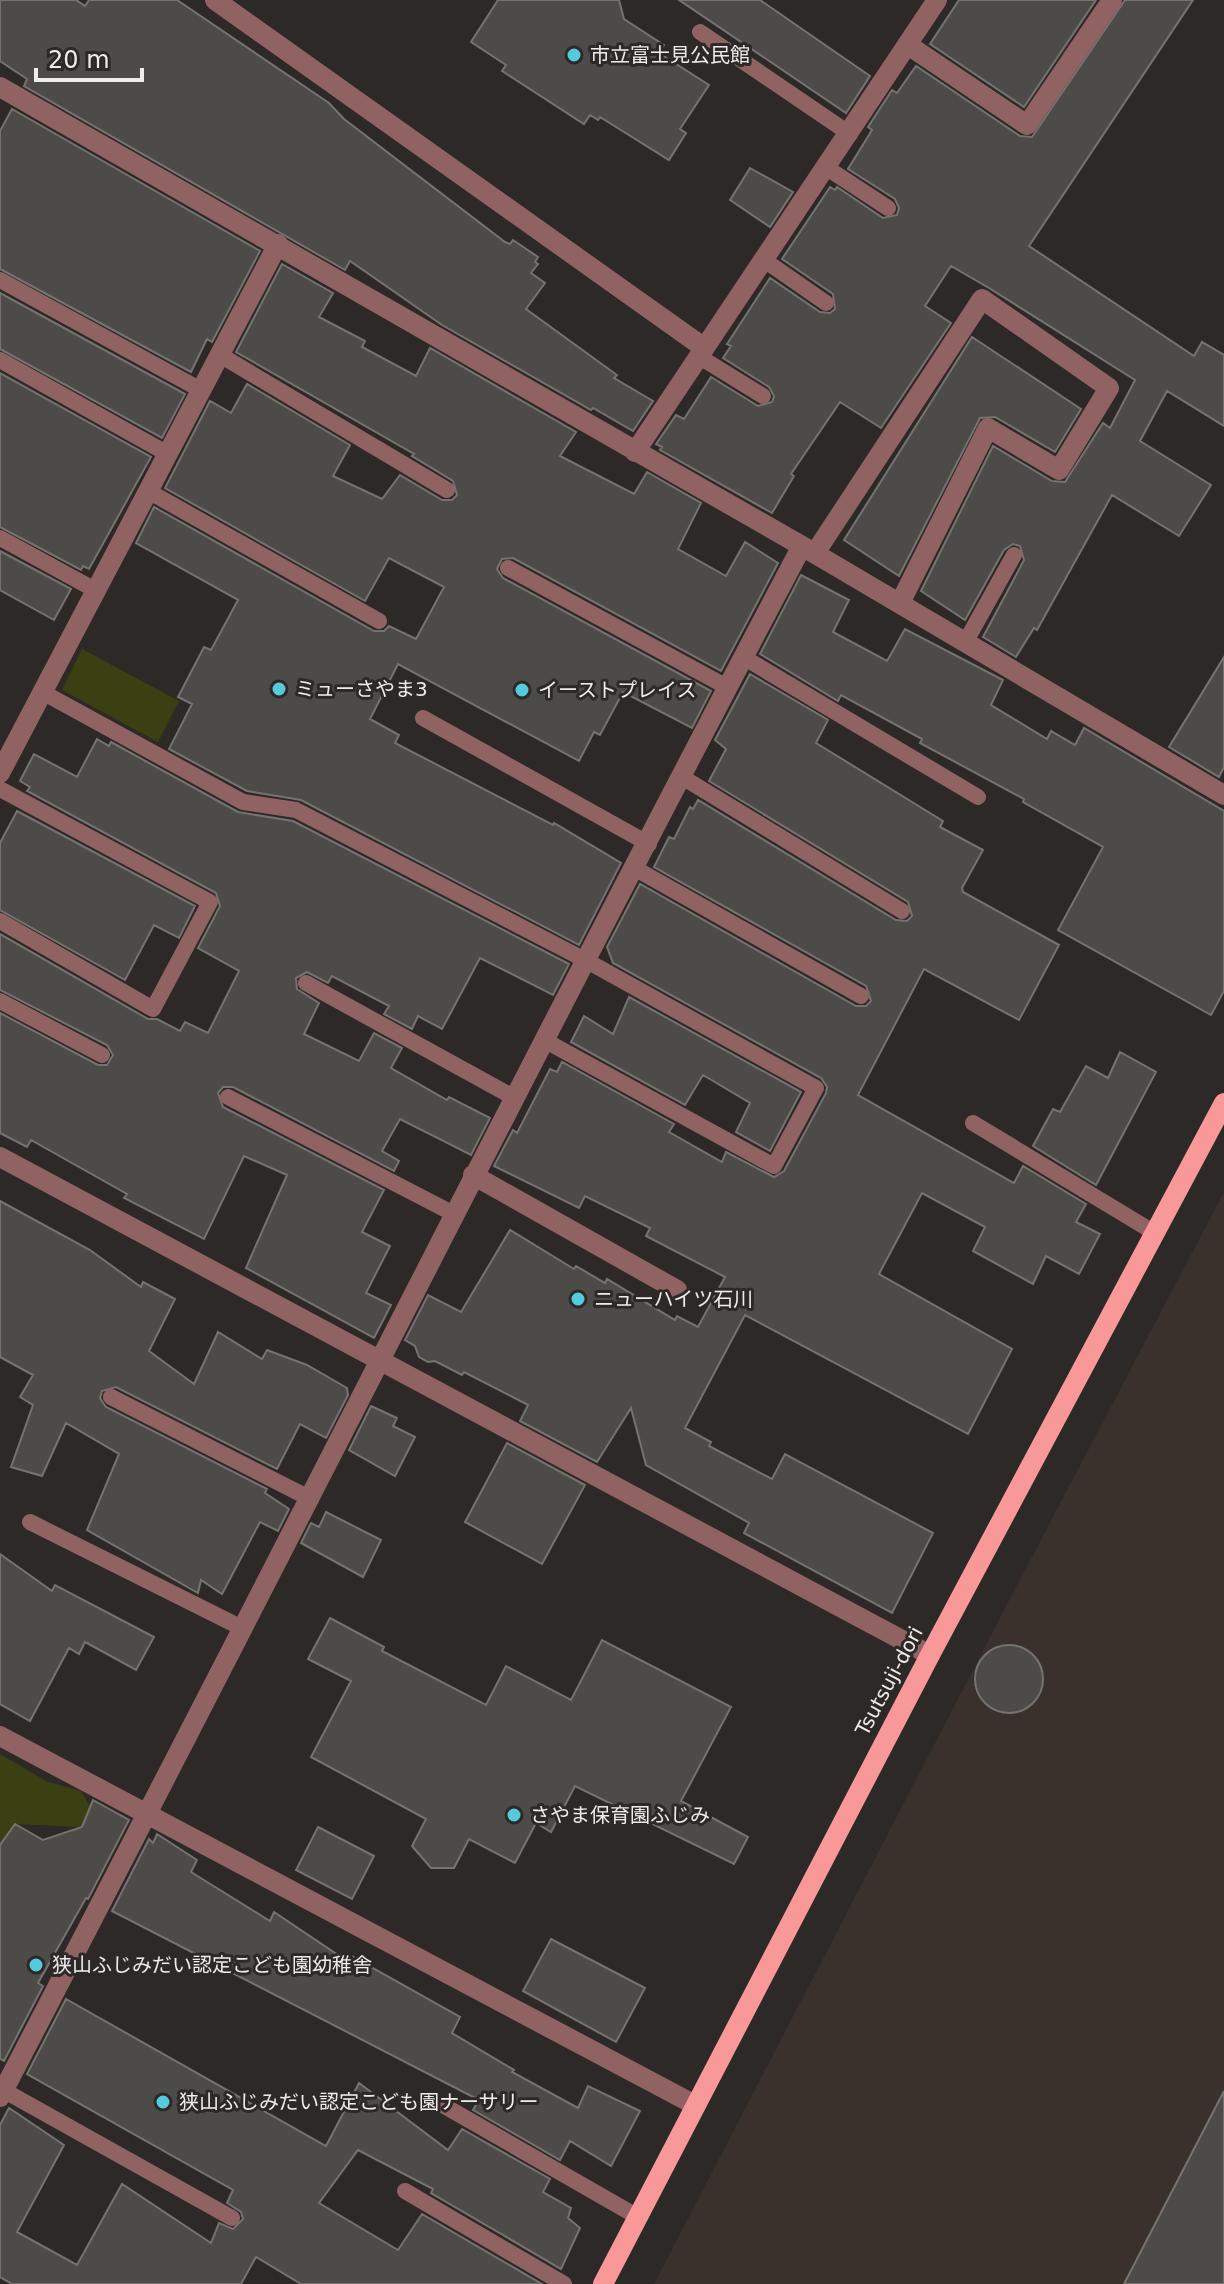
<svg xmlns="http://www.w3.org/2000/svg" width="1224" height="2284" viewBox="0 0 1224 2284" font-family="'DejaVu Sans','Noto Sans JP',sans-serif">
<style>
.built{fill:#3a312c}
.green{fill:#3b4013}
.building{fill:#4d4b48;stroke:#757370;stroke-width:2}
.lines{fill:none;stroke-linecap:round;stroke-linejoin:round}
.lane{stroke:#916262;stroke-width:16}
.street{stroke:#916262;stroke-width:20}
.primary{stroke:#f99899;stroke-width:20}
.poi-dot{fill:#54cade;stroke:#2c2927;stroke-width:3}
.labels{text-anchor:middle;stroke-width:6;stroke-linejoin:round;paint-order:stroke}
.poi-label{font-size:20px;fill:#eeeceb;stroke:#2c2927;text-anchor:start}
.street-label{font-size:20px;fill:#eeeceb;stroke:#2c2927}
</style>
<rect width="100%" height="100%" fill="#2c2927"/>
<!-- built -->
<path class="built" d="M 1224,1192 L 1224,2284 L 654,2284 L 1015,1589 Z"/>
<!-- green -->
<path class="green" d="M 82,649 L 179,701 L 158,742 L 62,690 Z
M 0,1754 L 48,1782 L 81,1791 L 90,1806 L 82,1827 L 15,1824 L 0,1845 Z"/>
<!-- building -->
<path class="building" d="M 0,0 L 76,0 L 85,6 L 89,0 L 177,0 L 329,103 L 344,119 L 505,242 L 510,244 L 513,240 L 538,257 L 535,262 L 538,264 L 531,273 L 545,283 L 526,309 L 617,375 L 614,378 L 653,401 L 633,431 L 593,408 L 591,410 L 442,325 L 350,261 L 345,270 L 24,86 L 27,79 L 0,61 Z
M 498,0 L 619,0 L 624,19 L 664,45 L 659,53 L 709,85 L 680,129 L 686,133 L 669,160 L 600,117 L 598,120 L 590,115 L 584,124 L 502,71 L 506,65 L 471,42 Z
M 679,0 L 760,0 L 870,76 L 846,113 Z
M 959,0 L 1096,0 L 1024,107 L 930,44 Z
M 1125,0 L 1193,0 L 1029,246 L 1194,356 L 1202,342 L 1224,355 L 1224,426 L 1167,391 L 1140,441 L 1211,485 L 1179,536 L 1112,495 L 1037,630 L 1034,628 L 1016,657 L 983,637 L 1024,560 L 1020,546 L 1013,544 L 1004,550 L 965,620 L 921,591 L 993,446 L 1052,481 L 1065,482 L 1103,423 L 1110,428 L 1135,380 L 989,288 L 951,266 L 925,306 L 951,323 L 881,428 L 840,402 L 791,474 L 794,476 L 772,513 L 660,450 L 662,447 L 656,444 L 676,415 L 684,419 L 711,377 L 758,406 L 772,402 L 774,396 L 769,387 L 723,358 L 731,346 L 727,344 L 770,278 L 820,312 L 830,313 L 835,309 L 833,294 L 782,259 L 830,187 L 835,190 L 837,187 L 883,218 L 897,215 L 899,208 L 895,199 L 848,169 L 872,130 L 868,127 L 892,90 L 897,93 L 916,66 L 1020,136 L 1032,137 Z
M 12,109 L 260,251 L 212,342 L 207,339 L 191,372 L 0,269 L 0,131 Z
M 750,168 L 793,192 L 770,227 L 730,200 Z
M 282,264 L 333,293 L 319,317 L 365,341 L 362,347 L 416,376 L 430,348 L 576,432 L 560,456 L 634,494 L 647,472 L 701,503 L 678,549 L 726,576 L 745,542 L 778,563 L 721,671 L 513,558 L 502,559 L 497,569 L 503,578 L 711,691 L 692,728 L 623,692 L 600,735 L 594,732 L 579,761 L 398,664 L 370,719 L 399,735 L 395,743 L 553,825 L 554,823 L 621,863 L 579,945 L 301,800 L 247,791 L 169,749 L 192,704 L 178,697 L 204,647 L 211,650 L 238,600 L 136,543 L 154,507 L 374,631 L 384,631 L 389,626 L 416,639 L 444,587 L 389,558 L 365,601 L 165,488 L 210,401 L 231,413 L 247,384 L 350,445 L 333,476 L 382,499 L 400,475 L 442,500 L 452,500 L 457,495 L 453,481 L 412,456 L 414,454 L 236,352 Z
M 0,293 L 185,394 L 162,438 L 0,349 Z
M 972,337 L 1081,409 L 1055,452 L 995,417 L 980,418 L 899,576 L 844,540 Z
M 0,373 L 151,457 L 89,569 L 83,566 L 81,570 L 0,527 Z
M 0,551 L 71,589 L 54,620 L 0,590 Z
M 801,575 L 849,600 L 833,632 L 887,661 L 905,629 L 1003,680 L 991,705 L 1047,739 L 1051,731 L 1075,745 L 1084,728 L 1224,811 L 1224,991 L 1211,1015 L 1058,930 L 1103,847 L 1023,802 L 1024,799 L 920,743 L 922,739 L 841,695 L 838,701 L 760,654 Z
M 1224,657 L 1224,767 L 1219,777 L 1169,747 Z
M 750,674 L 828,720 L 816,743 L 943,821 L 940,827 L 983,850 L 962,888 L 963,892 L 1059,945 L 1019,1020 L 924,969 L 858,1095 L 1014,1183 L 1023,1166 L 1086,1204 L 1076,1222 L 1100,1234 L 1079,1274 L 1046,1256 L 1033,1284 L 973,1251 L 985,1227 L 922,1193 L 879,1274 L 1012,1349 L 968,1434 L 745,1315 L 685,1428 L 711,1442 L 709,1446 L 772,1479 L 785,1454 L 933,1533 L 892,1613 L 744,1533 L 749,1523 L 646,1465 L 631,1408 L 597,1462 L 520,1421 L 528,1405 L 464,1372 L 462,1375 L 435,1361 L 428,1362 L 419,1357 L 415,1346 L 405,1340 L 428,1295 L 461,1312 L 510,1230 L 574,1269 L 576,1266 L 605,1283 L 607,1279 L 675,1320 L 677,1316 L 698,1327 L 725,1277 L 646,1236 L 650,1228 L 585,1196 L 579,1208 L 494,1166 L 513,1130 L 517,1133 L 550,1069 L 557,1072 L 562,1062 L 674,1124 L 669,1132 L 722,1162 L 726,1152 L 774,1177 L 784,1171 L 826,1093 L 827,1087 L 821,1078 L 613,963 L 607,947 L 640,884 L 856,1006 L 866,1006 L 871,1001 L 866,986 L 654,867 L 669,837 L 674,839 L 690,807 L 693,809 L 698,800 L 896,920 L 907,921 L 912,916 L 908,902 L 709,781 L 726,749 L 715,740 Z
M 97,739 L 109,746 L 111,742 L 238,812 L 293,821 L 569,964 L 553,995 L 480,958 L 442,1029 L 418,1016 L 412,1029 L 384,1014 L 389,1006 L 332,976 L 328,983 L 307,972 L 296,978 L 297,989 L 319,1003 L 304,1034 L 359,1061 L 374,1033 L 402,1048 L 391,1068 L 447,1100 L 449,1097 L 490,1118 L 471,1155 L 400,1119 L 382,1151 L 399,1161 L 394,1171 L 233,1087 L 223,1087 L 218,1093 L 223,1107 L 384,1190 L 362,1232 L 390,1246 L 366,1293 L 391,1305 L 374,1338 L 246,1268 L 287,1175 L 244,1156 L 204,1239 L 124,1198 L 127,1194 L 31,1140 L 27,1147 L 0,1133 L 0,1013 L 98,1065 L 107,1065 L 113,1055 L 107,1045 L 0,990 L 0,934 L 148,1019 L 157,1019 L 180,1031 L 185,1022 L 208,1033 L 239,971 L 198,948 L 220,906 L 216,893 L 27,791 L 30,787 L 20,781 L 34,754 L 77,777 Z
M 17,811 L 195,906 L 179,938 L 154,925 L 125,980 L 0,910 L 0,843 Z
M 629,997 L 801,1092 L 770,1151 L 736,1132 L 750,1103 L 703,1075 L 685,1105 L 571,1042 L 584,1016 L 613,1034 Z
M 1120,1052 L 1156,1072 L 1096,1185 L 1033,1146 L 1053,1109 L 1060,1112 L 1086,1066 L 1108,1078 Z
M 0,1201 L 90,1250 L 141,1287 L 143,1282 L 175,1299 L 149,1351 L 194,1384 L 218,1332 L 262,1359 L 267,1350 L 307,1365 L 347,1388 L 348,1395 L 326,1438 L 300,1424 L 277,1469 L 116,1387 L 102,1391 L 100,1398 L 106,1407 L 267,1489 L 265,1493 L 289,1509 L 278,1531 L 260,1522 L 222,1594 L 201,1580 L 198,1593 L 87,1530 L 119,1454 L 66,1423 L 42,1476 L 11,1467 L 33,1405 L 20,1397 L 33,1375 L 0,1357 Z
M 371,1406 L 397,1418 L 393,1426 L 415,1437 L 395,1476 L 349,1450 Z
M 507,1443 L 585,1485 L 542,1564 L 465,1522 Z
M 326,1512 L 381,1540 L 363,1577 L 301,1543 L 311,1523 L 319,1527 Z
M 0,1554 L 52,1591 L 55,1585 L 154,1637 L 136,1670 L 85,1642 L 79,1654 L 69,1648 L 30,1721 L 0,1704 Z
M 330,1618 L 384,1647 L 382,1651 L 486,1705 L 506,1666 L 571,1700 L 602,1640 L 731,1707 L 681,1801 L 748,1837 L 734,1864 L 575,1786 L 551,1832 L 536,1823 L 515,1863 L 469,1839 L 454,1868 L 431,1868 L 412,1846 L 426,1819 L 311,1757 L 351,1681 L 308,1659 Z
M975 1679a34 34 0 1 1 68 0a34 34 0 1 1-68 0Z
M 93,1800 L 129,1820 L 88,1899 L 86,1898 L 38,1983 L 43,1986 L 4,2061 L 0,2059 L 0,1845 L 15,1824 L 43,1840 L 82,1827 Z
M 318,1827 L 374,1856 L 352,1899 L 296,1870 Z
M 157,1834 L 197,1860 L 191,1872 L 270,1921 L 274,1912 L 350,1963 L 353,1957 L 460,2017 L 452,2033 L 514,2070 L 512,2072 L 578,2108 L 588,2086 L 640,2111 L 611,2166 L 570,2141 L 560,2160 L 473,2110 L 479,2100 L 112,1911 L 149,1839 L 153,1843 Z
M 551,1939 L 645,1988 L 616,2042 L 523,1991 Z
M 66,1999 L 326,2146 L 359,2083 L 448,2150 L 462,2129 L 550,2179 L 543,2192 L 571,2208 L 568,2218 L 580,2228 L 561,2269 L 431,2193 L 433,2189 L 358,2150 L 319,2203 L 398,2250 L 422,2214 L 542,2284 L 301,2284 L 256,2257 L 241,2284 L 12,2284 L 0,2277 L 0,2125 L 9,2108 L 64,2145 L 17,2232 L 77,2265 L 122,2184 L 211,2243 L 219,2223 L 233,2229 L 243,2219 L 241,2212 L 227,2203 L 233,2190 L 27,2074 Z
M 1224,2091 L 1224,2284 L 1124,2284 Z"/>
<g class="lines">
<!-- lane -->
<path class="lane" d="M 700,32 L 850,134
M 827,168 L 888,208
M 764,260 L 826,303
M 0,280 L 201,390
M 220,355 L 447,490
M 698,356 L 763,396
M 0,360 L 168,454
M 148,491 L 379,621
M 0,538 L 97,591
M 508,568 L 727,687
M 966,641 L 1014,555
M 743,657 L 978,797
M 44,693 L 243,802 L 296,810 L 587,961 L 816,1088 L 774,1166 L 544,1040
M 423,718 L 649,844
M 682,777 L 902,911
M 0,789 L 210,902 L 153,1009 L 0,921
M 636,869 L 861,996
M 306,983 L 515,1098
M 0,1001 L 102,1055
M 228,1097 L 454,1214
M 973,1123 L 1155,1233
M 111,1397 L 311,1499
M 30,1522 L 242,1628
M 3,2090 L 232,2218
M 441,2104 L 638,2217
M 405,2191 L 564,2284"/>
<!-- street -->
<path class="street" d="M 215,0 L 703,347
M 908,45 L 1027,125 L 1112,0
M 0,87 L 802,546 L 1224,795
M 635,452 L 937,0
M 815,553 L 982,299 L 1109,388 L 1059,470 L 988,428 L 900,603
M 0,773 L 278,244
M 0,1157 L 930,1655
M 473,1175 L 677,1290
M 0,1736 L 695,2105
M 0,2097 C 270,1581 530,1060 802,546"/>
<!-- primary -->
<path class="primary" d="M 603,2284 L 930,1655 L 1224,1103"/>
</g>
<!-- markers -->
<g class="poi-dot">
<circle cx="574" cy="55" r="8"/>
<circle cx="279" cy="689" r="8"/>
<circle cx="522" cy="690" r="8"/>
<circle cx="578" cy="1299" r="8"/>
<circle cx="514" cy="1815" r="8"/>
<circle cx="36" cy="1965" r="8"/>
<circle cx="163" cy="2102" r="8"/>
</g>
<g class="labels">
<!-- poi labels -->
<g class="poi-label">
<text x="590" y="62">市立富士見公民館</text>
<text x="295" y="696">ミューさやま3</text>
<text x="538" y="697">イーストプレイス</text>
<text x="594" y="1306">ニューハイツ石川</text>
<text x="530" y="1822">さやま保育園ふじみ</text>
<text x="52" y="1972">狭山ふじみだい認定こども園幼稚舎</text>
<text x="179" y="2109">狭山ふじみだい認定こども園ナーサリー</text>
</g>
<!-- street labels -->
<g class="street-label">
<text transform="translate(889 1681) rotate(-62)" y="7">Tsutsuji-dori</text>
</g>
</g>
<!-- scale -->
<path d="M36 68v12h106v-12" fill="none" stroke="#eeeceb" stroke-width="4"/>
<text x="48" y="68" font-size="24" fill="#eeeceb" stroke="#2c2927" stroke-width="6" paint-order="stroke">20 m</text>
</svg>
